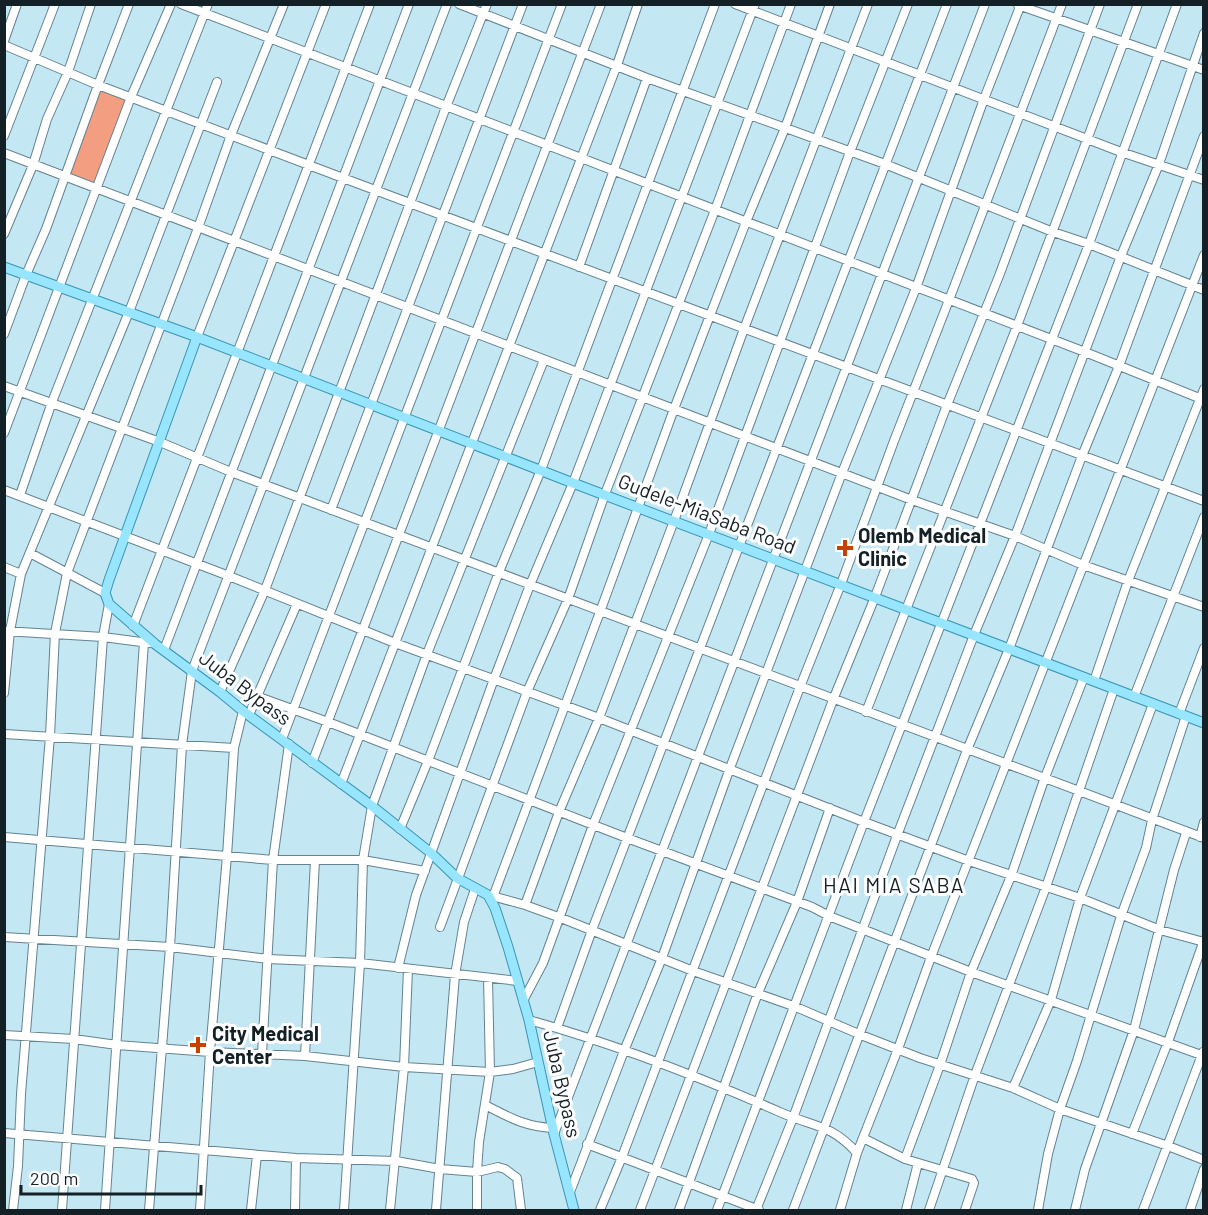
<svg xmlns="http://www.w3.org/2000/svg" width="1208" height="1215" viewBox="0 0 1208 1215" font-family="Barlow,sans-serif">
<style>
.green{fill:#f49e81}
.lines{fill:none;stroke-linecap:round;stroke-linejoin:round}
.minor-casing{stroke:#63838f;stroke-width:10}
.major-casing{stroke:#3c95b1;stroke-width:11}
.minor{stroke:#fff;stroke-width:8}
.major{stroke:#97e5fe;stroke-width:9}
.poi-dot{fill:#c84101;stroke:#fff;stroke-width:2}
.labels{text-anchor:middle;stroke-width:6;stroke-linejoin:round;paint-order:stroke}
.street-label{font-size:20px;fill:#132025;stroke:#fff}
.poi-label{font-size:20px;font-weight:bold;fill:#132025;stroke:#fff;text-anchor:start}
.neighbourhood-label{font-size:21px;letter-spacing:1.5px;fill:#132025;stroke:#fff}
</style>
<rect width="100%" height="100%" fill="#c4e7f4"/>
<!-- green -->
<path class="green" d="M 100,90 L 128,101 L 94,187 L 67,176 Z"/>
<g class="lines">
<defs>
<path id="minor" d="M 181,4 L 1085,352 L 1204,400
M 459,4 L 647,78 L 885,164 L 1053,232 L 1089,244 L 1204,290
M 735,4 L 1121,152 L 1204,180
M 1018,5 L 1204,70
M 4,41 L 17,4
M 4,45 L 98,85 L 343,178 L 1204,501
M 4,136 L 55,4
M 4,153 L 912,500 L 1015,536 L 1083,565 L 1204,607
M 4,234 L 33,165 L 47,119 L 68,72 L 91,4
M 579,267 L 647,78
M 4,334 L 26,275 L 46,229 L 98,85 L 129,4
M 197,337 L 326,4
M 4,386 L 160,442 L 231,472 L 1204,838
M 4,433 L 131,97 L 171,4
M 4,490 L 229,576 L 395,643 L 599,718 L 864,822 L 969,861 L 1080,898 L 1160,930 L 1204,942
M 20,495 L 52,402 L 208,4
M 331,510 L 523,4
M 30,553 L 105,593
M 4,567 L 21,574
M 133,626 L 370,4
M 4,631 L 103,637 L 149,643
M 164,650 L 409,4
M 1094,681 L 1128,581 L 1204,389
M 220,692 L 265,590 L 446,107 L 487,4
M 4,693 L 10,631 L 21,574 L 129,312 L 217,82
M 256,696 L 328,722 L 627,838 L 812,907 L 829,916 L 971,972 L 1204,1056
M 1134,697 L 1204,517
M 866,712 L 1017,326 L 1138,4
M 1179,714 L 1204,648
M 249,715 L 297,604
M 4,734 L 234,748
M 282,739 L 562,4
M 312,763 L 601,4
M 341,784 L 617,65 L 638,4
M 400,829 L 428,761 L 499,572 L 541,470 L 715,4
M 4,837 L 273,860 L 363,860 L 425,871
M 1200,837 L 1204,822
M 488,895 L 525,905 L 561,918 L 693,971 L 796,1007 L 861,1035 L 920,1058 L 1013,1088 L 1060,1109 L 1168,1146 L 1204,1160
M 493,897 L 600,612 L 674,409 L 746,222 L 785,128 L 830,4
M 525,905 L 559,812 L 599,718 L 674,521 L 744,329 L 868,4
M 440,927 L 527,692 L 568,599 L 605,494 L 715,210 L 791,4
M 4,937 L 170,947 L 268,959 L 360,963 L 518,981
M 398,968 L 416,895 L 494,679 L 530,585 L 573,483 L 755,4
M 523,1001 L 543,963 L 593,825 L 709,534 L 850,152 L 908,4
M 529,1020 C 615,1044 700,1077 782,1113 C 814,1127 831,1124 857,1153
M 557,1028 L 592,930 L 947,4
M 4,1035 L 74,1039 L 117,1045 L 210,1052 L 305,1056 L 404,1067 L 490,1072 L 513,1069 L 538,1062
M 262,1054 L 273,860 L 289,744
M 305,1056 L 315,860
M 1013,1088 L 1051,1000 L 1080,898 L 1153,704
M 485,1105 C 509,1117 525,1127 553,1128
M 4,1133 L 296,1158 L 396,1161 L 440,1169 L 477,1172 L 498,1167 L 505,1169 L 517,1178 L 521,1210
M 554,1134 L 985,4
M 1132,1134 L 1168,1042 L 1204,940
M 863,1138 L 905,1159 L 972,1179 L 974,1183 L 965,1210
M 587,1144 L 759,1210
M 905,1159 L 940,1065 L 971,972 L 1011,876 L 1044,780 L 1084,677
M 570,1192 L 624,1051 L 662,958 L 730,768 L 842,473 L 916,288 L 984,99 L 1021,4
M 13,1210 L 18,1166 L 21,1094 L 50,736 L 55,633 L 67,573 L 198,228 L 231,135 L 284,4
M 62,1210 L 103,637 L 109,604
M 105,1210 L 144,642
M 149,1210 L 170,947 L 182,745 L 192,671 L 447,4
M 200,1210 L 210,1052 L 227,856 L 234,748 L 243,711
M 251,1210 L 257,1155
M 295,1210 L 296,1158
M 344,1210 L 360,963 L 363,860 L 372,806 L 427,654 L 544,360
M 390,1210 L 404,1067 L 408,969
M 436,1210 L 455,975 L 464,922 L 475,889
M 477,1210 L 477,1172 L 479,1142 L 490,1072 L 488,978
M 600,1210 L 622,1157 L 800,687 L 841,584 L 894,441 L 949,300 L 1062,4
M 640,1210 L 833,700 L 875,597 L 947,405 L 999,276 L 1100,4
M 679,1210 L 758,993 L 797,902 L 830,808
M 717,1210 L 864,822 L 1089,244 L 1177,4
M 756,1210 L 793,1118 L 898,833 L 974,635 L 1015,536 L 1121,256 L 1159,164 L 1204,33
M 793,1210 L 967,750 L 1009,649 L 1082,456 L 1119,366 L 1204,136
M 840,1210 L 857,1153 L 898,1049 L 931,957 L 1204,255
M 906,1210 L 918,1163
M 929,1210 L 975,1075 L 1046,887 L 1114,689
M 1038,1210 L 1048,1154 L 1060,1109 L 1077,1061 L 1121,916 L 1146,848 L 1152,820 L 1186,716
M 1075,1210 L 1085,1169 L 1134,1030 L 1174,870 L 1186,833
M 1143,1210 L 1203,1052
M 1190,1210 L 1204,1169"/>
<path id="major" d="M 4,267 L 197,337 L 573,483 L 1204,723
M 197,337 L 109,580 L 105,593 L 109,604 L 155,644 L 220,692 L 243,711 L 372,806 L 431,853 L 457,878 L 488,895 L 495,908 L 508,947 L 529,1020 L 554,1134 L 574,1210"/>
</defs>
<!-- minor casing -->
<use href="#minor" class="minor-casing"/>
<!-- major casing -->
<use href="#major" class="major-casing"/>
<!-- minor -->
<use href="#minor" class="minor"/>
<!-- major -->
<use href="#major" class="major"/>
</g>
<!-- markers -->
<g class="poi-dot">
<path d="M842 539h6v6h6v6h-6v6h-6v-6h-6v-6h6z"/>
<path d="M195 1036h6v6h6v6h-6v6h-6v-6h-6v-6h6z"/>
</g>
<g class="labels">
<!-- street labels -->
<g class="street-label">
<text transform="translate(707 514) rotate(21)" y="7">Gudele-MiaSaba Road</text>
<text transform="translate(245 688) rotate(37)" y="7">Juba Bypass</text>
<text transform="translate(562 1084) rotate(77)" y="7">Juba Bypass</text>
</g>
<!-- poi labels -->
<g class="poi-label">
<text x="858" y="543">Olemb Medical<tspan x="858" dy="23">Clinic</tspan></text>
<text x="212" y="1041">City Medical<tspan x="212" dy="23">Center</tspan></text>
</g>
<!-- neighbourhood labels -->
<g class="neighbourhood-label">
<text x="894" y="893">HAI MIA SABA</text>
</g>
</g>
<!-- border -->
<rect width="1208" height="1215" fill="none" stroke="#132025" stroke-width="12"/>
<!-- scale -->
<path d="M21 1185v9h180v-9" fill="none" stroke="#132025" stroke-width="3"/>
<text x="30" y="1185" font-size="18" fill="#132025" stroke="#ffffff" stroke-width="4.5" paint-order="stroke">200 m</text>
</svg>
